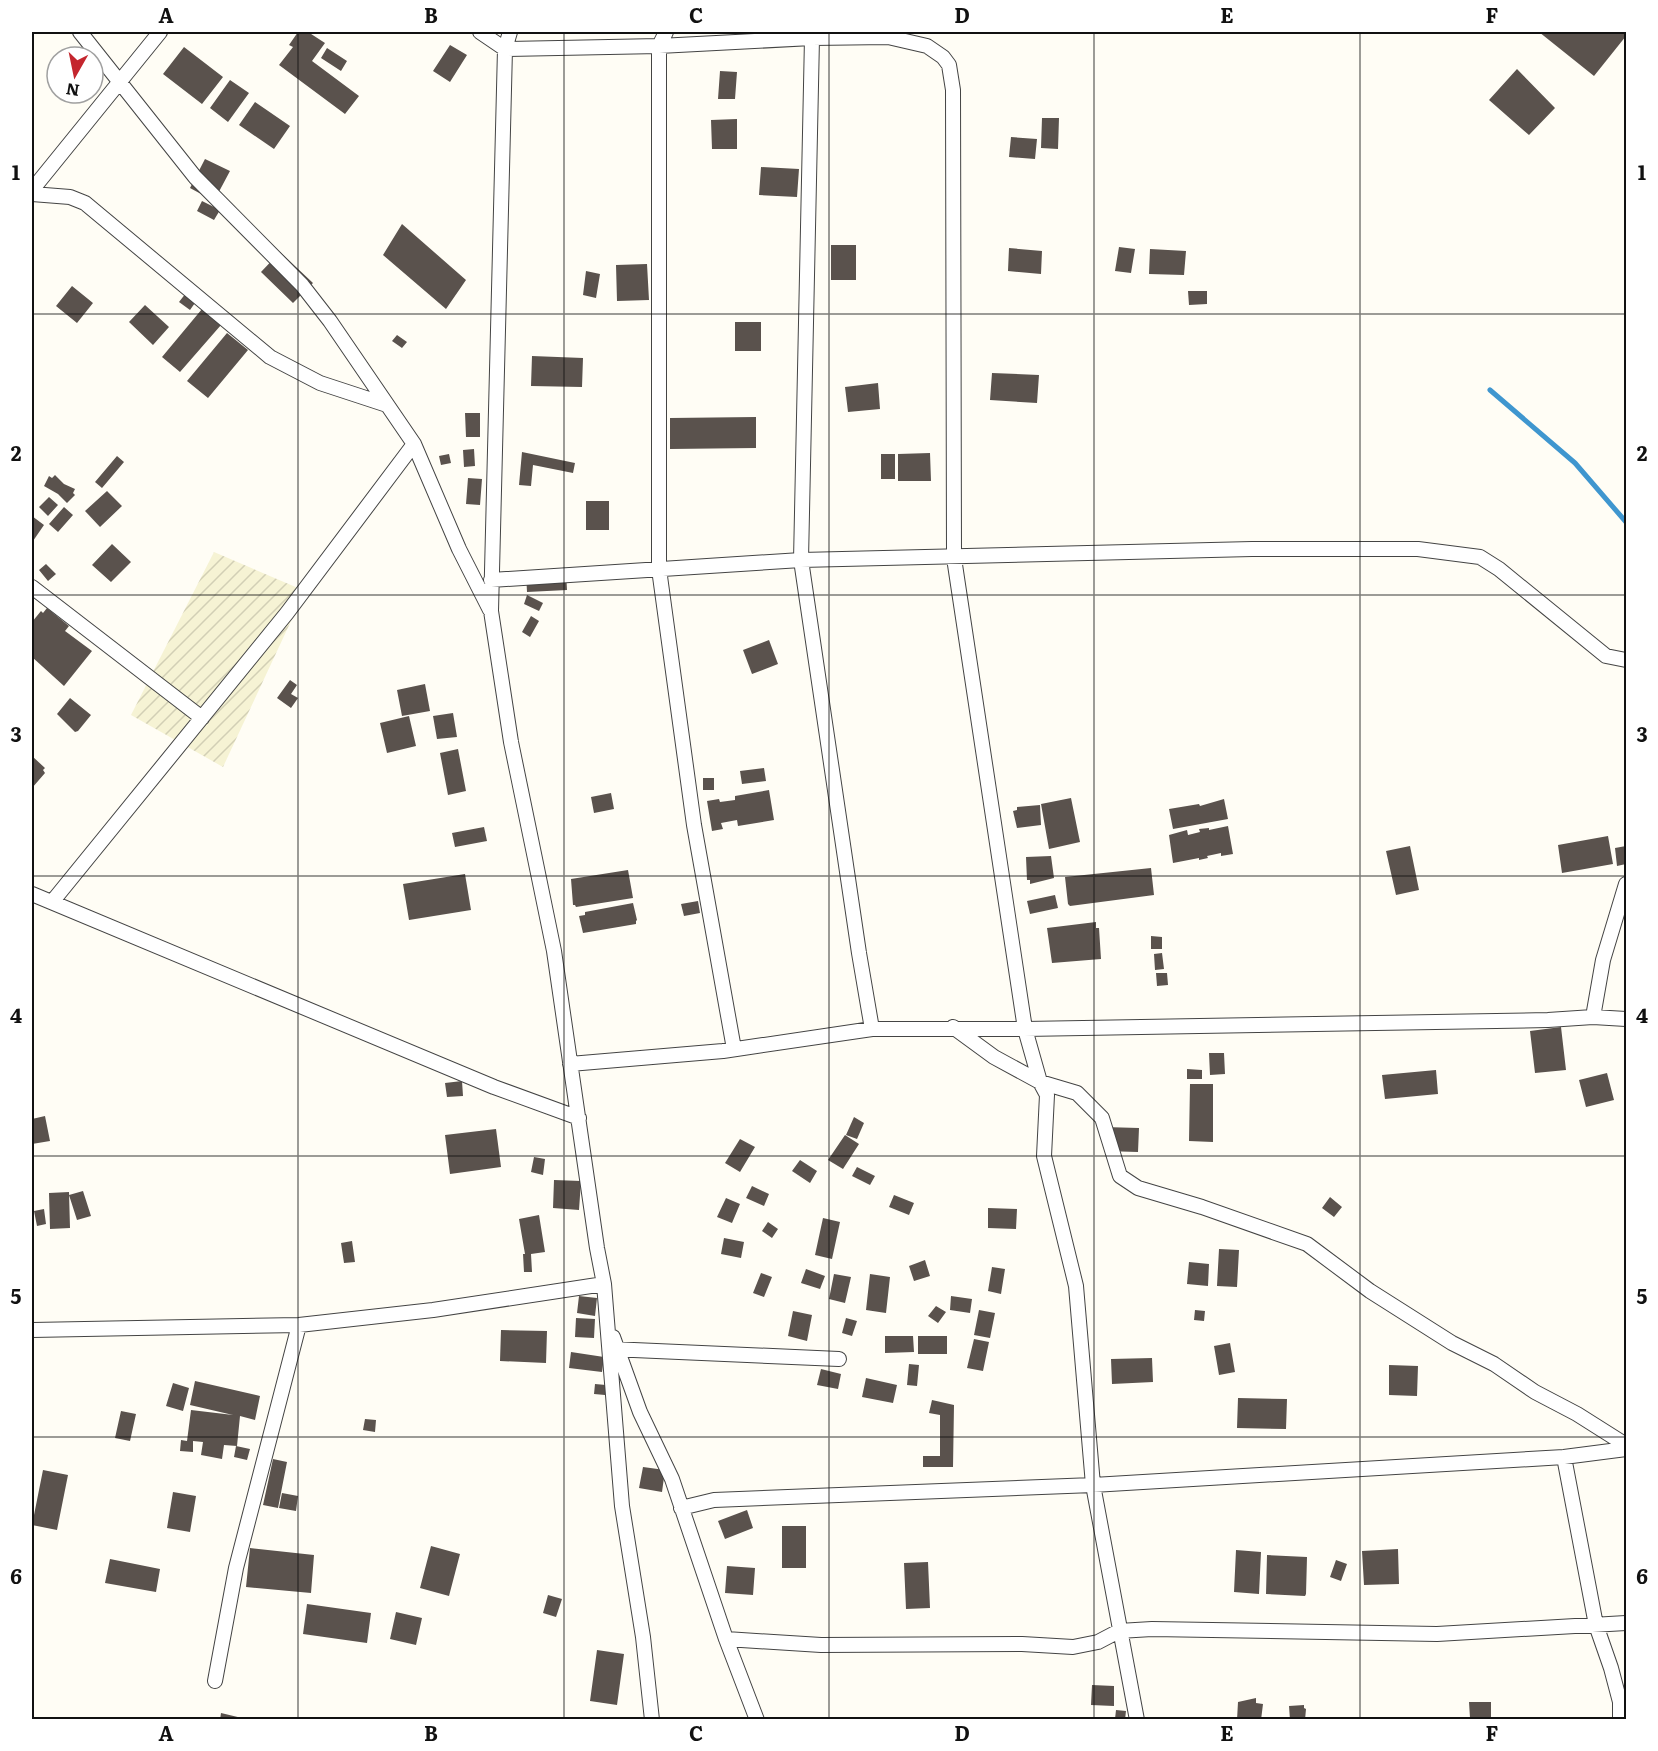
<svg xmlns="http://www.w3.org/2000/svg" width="1658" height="1751" viewBox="0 0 1658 1751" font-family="Literata,serif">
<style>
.farmland{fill:url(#farmland-furrows)}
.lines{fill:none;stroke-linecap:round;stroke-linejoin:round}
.stream{stroke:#3f96cf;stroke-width:5}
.building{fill:#5a524d}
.street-casing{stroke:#444;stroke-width:16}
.street{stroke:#fff;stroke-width:14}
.grid{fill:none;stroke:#111;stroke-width:1.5;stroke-opacity:0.55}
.neatline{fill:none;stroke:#111;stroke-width:2}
.grid-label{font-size:20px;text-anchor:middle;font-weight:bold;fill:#111}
</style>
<defs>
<pattern id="farmland-furrows" width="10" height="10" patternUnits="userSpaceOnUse" patternTransform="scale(1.5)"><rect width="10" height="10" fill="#f6f3d4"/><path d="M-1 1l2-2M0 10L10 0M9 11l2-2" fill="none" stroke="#d2cfb5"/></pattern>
</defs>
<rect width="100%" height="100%" fill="#fffdf5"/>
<!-- farmland -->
<path class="farmland" d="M 214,552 L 305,591 L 223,767 L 131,715 Z"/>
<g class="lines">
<!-- stream -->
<path class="stream" d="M 1490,390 L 1575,463 L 1626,522"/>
</g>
<!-- building -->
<path class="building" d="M 298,32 L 308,32 L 325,43 L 312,61 L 359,96 L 345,114 L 279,65 L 293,47 L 289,45 Z
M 1539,32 L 1626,32 L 1626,36 L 1594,76 Z
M 450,45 L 467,55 L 450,82 L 433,71 Z
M 184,47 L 223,77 L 202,104 L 163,74 Z
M 327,48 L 347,61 L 341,71 L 321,58 Z
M 1517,69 L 1555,108 L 1529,135 L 1489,100 Z
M 720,71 L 737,72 L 735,99 L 718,99 Z
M 230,80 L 249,93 L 228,122 L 210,108 Z
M 255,102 L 290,126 L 274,149 L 239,125 Z
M 1042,118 L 1059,118 L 1058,149 L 1041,148 Z
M 737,119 L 737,149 L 712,149 L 711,120 Z
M 1011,137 L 1037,139 L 1035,159 L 1009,157 Z
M 205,159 L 230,171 L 214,201 L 190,188 Z
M 761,167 L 799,169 L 797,197 L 759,195 Z
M 202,201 L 220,210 L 214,220 L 197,211 Z
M 402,224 L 466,280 L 446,309 L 383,255 Z
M 831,245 L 856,245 L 856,280 L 831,280 Z
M 1119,247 L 1135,249 L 1131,273 L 1115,271 Z
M 1009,248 L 1042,251 L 1041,274 L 1008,271 Z
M 1150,249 L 1186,251 L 1184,275 L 1149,274 Z
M 280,252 L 313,283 L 293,303 L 261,272 Z
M 647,264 L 649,300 L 617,301 L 616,265 Z
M 586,271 L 600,274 L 596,298 L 583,295 Z
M 72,286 L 93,303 L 77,323 L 56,306 Z
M 1188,291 L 1207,291 L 1207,304 L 1189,305 Z
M 186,293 L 197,300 L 190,310 L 179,302 Z
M 145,305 L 169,327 L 153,345 L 129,322 Z
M 202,309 L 221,325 L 180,372 L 162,357 Z
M 735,322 L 761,322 L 761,351 L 735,351 Z
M 227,333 L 248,350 L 208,398 L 187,381 Z
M 397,335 L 407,342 L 402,348 L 392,341 Z
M 532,356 L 583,358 L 582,387 L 531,386 Z
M 992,373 L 1039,375 L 1037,403 L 990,400 Z
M 878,383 L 880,409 L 848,412 L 845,387 Z
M 465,413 L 480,413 L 480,437 L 466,437 Z
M 756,417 L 756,448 L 670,449 L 670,418 Z
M 474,449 L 475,466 L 464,467 L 463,450 Z
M 522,452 L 575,463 L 573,473 L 533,465 L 531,486 L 519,485 Z
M 930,453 L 931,481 L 898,481 L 898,454 Z
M 449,454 L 451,463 L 441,465 L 439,456 Z
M 881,454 L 895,454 L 895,479 L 881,479 Z
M 117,456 L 124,462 L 102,488 L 95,482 Z
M 55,475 L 64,484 L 75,489 L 73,493 L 75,495 L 67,503 L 58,494 L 44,486 L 49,476 L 52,478 Z
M 468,478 L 482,479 L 480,505 L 466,504 Z
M 107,491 L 122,506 L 100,527 L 85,511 Z
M 49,497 L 58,505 L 48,516 L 39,507 Z
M 586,501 L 609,501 L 609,530 L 586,530 Z
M 64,507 L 73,515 L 58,532 L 49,524 Z
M 32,516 L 44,525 L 33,541 L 32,540 Z
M 112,544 L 131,562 L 111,582 L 92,565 Z
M 46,564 L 56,574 L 48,581 L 39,570 Z
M 566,571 L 567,590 L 527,592 L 526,573 Z
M 527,595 L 543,603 L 539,611 L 524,604 Z
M 47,608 L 69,626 L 65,631 L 92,651 L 64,686 L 32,657 L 32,622 L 41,611 L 43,613 Z
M 531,616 L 539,621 L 530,637 L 522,632 Z
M 769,640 L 778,664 L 752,674 L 743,650 Z
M 290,680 L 297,685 L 291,694 L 298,698 L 291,708 L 277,698 Z
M 425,684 L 430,711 L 402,716 L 397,690 Z
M 70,698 L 91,715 L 78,731 L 75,732 L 57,714 Z
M 453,713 L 457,737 L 437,739 L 433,716 Z
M 409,716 L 416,746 L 387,753 L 380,723 Z
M 458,749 L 466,791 L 448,795 L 440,753 Z
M 32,756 L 45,768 L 43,770 L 45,773 L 32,788 Z
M 764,768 L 766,781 L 742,784 L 740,771 Z
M 703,778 L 714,778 L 714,790 L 703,790 Z
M 769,790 L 774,820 L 738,826 L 737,820 L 721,823 L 723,829 L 712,831 L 707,801 L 719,799 L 720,802 L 735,800 L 735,796 Z
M 611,793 L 614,809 L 594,813 L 591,797 Z
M 1071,798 L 1080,842 L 1049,849 L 1041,804 Z
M 1224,799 L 1228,819 L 1173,829 L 1169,809 L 1199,804 L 1200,806 Z
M 1040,805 L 1041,825 L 1017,828 L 1013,811 L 1017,810 L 1017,807 Z
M 1228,826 L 1233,854 L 1221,856 L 1221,853 L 1207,856 L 1208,858 L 1199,860 L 1199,858 L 1173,863 L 1169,835 L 1187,830 L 1188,835 L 1200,832 L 1199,829 L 1209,828 L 1209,830 Z
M 484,827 L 487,841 L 455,847 L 452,833 Z
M 1608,836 L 1613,864 L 1562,873 L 1558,845 Z
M 1410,846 L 1419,890 L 1396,895 L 1386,851 Z
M 1626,846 L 1626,864 L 1617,866 L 1615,848 Z
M 1051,856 L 1054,878 L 1030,884 L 1030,880 L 1027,880 L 1026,857 Z
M 1151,868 L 1154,895 L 1070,906 L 1068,904 L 1065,877 Z
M 628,870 L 633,898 L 576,907 L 575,905 L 573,905 L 571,879 Z
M 465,874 L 471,910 L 409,920 L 403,884 Z
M 1055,895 L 1058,908 L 1030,914 L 1027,901 Z
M 698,901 L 700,913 L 684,916 L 681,904 Z
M 633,903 L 637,920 L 636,921 L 636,924 L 583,933 L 579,916 L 585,915 L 585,912 Z
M 1096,922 L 1096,928 L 1099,928 L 1101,959 L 1052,963 L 1047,928 Z
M 1151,936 L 1162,937 L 1162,949 L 1151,949 Z
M 1162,953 L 1164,969 L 1155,970 L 1154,954 Z
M 1156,973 L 1167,973 L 1168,985 L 1157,986 Z
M 1561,1027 L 1566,1070 L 1535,1073 L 1530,1031 Z
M 1209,1053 L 1224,1053 L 1225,1074 L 1210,1075 Z
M 1187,1069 L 1202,1070 L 1202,1079 L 1187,1079 Z
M 1436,1070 L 1438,1094 L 1385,1099 L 1382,1075 Z
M 1607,1073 L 1614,1100 L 1586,1107 L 1579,1080 Z
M 462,1081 L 463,1096 L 447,1097 L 445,1083 Z
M 1190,1084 L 1213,1084 L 1213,1142 L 1189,1141 Z
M 45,1116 L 50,1141 L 32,1144 L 32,1119 Z
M 854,1117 L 864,1123 L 857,1139 L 846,1135 Z
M 1104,1127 L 1139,1128 L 1138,1152 L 1104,1151 Z
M 496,1129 L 501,1167 L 450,1174 L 445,1135 Z
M 845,1135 L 859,1144 L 843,1169 L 828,1160 Z
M 740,1139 L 755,1147 L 740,1172 L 725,1163 Z
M 534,1157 L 545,1159 L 543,1175 L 531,1172 Z
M 800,1160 L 817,1171 L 810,1183 L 792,1171 Z
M 857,1167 L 875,1176 L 870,1185 L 852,1176 Z
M 554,1180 L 581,1181 L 579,1210 L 553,1208 Z
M 752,1186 L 769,1194 L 764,1206 L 746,1198 Z
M 83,1191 L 91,1216 L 77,1220 L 69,1195 Z
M 69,1192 L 70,1228 L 50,1229 L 49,1193 Z
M 894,1195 L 914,1203 L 909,1215 L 889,1207 Z
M 1330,1197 L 1342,1207 L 1334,1217 L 1322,1208 Z
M 726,1198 L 740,1204 L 732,1223 L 717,1217 Z
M 988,1208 L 1017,1209 L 1016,1229 L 988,1228 Z
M 44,1209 L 46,1224 L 37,1226 L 34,1211 Z
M 539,1215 L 545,1252 L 531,1254 L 532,1272 L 524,1272 L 523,1254 L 525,1254 L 519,1219 Z
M 823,1218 L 840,1222 L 832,1259 L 815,1255 Z
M 768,1222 L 778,1229 L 772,1238 L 762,1231 Z
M 724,1238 L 744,1242 L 741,1258 L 721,1254 Z
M 352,1241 L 355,1262 L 344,1263 L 341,1243 Z
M 1219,1249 L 1239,1250 L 1237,1287 L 1217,1286 Z
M 925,1260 L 930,1276 L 914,1281 L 909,1266 Z
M 1189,1262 L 1209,1264 L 1208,1286 L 1187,1284 Z
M 992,1267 L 1005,1269 L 1001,1294 L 988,1291 Z
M 806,1269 L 825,1276 L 820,1289 L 801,1283 Z
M 761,1273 L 772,1277 L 764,1297 L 753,1293 Z
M 834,1274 L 851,1277 L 845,1303 L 829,1299 Z
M 870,1274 L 890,1277 L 886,1313 L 866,1310 Z
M 579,1296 L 597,1298 L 595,1316 L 577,1313 Z
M 951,1296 L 972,1299 L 970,1313 L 950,1310 Z
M 936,1306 L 946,1312 L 938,1323 L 928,1316 Z
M 979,1310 L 995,1313 L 990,1338 L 974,1335 Z
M 1195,1310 L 1205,1311 L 1204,1321 L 1194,1320 Z
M 793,1311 L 812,1315 L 807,1341 L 788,1336 Z
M 576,1318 L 595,1319 L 594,1338 L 575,1337 Z
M 846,1318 L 857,1321 L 852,1336 L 842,1333 Z
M 501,1330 L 547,1331 L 546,1363 L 500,1361 Z
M 885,1336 L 913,1336 L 914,1352 L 885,1353 Z
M 918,1336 L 947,1336 L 947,1354 L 918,1354 Z
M 974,1339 L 989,1342 L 983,1371 L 967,1368 Z
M 1230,1343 L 1235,1372 L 1219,1375 L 1214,1346 Z
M 571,1352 L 604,1357 L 602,1372 L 569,1368 Z
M 1152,1358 L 1153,1382 L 1112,1384 L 1111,1359 Z
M 909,1364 L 919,1365 L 917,1386 L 907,1385 Z
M 1389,1365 L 1418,1366 L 1417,1396 L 1389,1395 Z
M 821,1369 L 841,1374 L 838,1389 L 817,1385 Z
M 866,1378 L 897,1385 L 893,1403 L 862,1397 Z
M 195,1381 L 260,1396 L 255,1420 L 240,1416 L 237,1446 L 224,1445 L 222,1459 L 201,1455 L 203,1442 L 193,1441 L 193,1452 L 180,1451 L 181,1440 L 187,1441 L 191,1410 L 233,1415 L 190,1405 Z
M 173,1383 L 189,1388 L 183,1411 L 166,1406 Z
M 595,1384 L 606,1385 L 605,1395 L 594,1394 Z
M 1238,1398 L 1287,1399 L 1286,1429 L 1237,1428 Z
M 932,1400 L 954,1405 L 953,1467 L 923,1467 L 923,1456 L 940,1456 L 940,1415 L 929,1413 Z
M 121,1411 L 136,1414 L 130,1441 L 115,1438 Z
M 365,1419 L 376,1420 L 375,1432 L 363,1430 Z
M 236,1446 L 250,1449 L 247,1460 L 234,1457 Z
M 273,1459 L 287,1462 L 278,1508 L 263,1505 Z
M 643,1467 L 665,1470 L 662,1492 L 639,1488 Z
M 43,1470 L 68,1475 L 57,1530 L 32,1525 Z
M 173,1492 L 196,1496 L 190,1532 L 167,1528 Z
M 282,1493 L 298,1496 L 296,1511 L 279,1508 Z
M 747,1510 L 753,1528 L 725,1539 L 718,1521 Z
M 782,1526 L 806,1526 L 806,1568 L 782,1568 Z
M 431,1546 L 460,1554 L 449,1596 L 420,1588 Z
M 250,1548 L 314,1555 L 311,1593 L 246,1587 Z
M 1398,1549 L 1399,1584 L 1364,1585 L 1362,1551 Z
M 1236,1550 L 1261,1552 L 1259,1594 L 1234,1592 Z
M 1267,1555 L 1307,1557 L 1306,1594 L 1305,1596 L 1266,1594 Z
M 110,1559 L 160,1569 L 156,1592 L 105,1583 Z
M 1336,1560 L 1347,1564 L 1341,1581 L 1330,1577 Z
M 928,1562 L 930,1608 L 906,1609 L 904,1563 Z
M 727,1566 L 755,1568 L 753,1595 L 725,1593 Z
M 548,1595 L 562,1599 L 556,1617 L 543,1613 Z
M 307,1604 L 371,1613 L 367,1643 L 303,1634 Z
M 396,1612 L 422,1618 L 416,1645 L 390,1639 Z
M 597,1650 L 624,1654 L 617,1705 L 590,1701 Z
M 1092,1685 L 1114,1686 L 1114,1706 L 1091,1705 Z
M 1256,1698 L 1256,1703 L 1263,1704 L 1261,1720 L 1237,1720 L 1238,1702 Z
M 1469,1702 L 1491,1702 L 1491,1718 L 1470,1718 Z
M 1304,1705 L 1304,1708 L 1306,1709 L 1305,1720 L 1290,1720 L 1289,1706 Z
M 1116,1710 L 1126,1711 L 1125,1720 L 1115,1719 Z
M 221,1713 L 246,1719 L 246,1720 L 220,1720 Z"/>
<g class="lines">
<defs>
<path id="street" d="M 80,32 L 195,177 L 302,285 L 330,321 L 414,444 L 459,549 L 490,610
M 480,32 L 505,49 L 659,46 L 812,38 L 888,37 L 927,46 L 943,57 L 949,65 L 953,90 L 954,558 L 1025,1029 L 1040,1082 L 1047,1095 L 1044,1156 L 1076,1286 L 1093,1485 L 1137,1720
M 510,32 L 505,49 L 491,611 L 511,742 L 554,951 L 597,1248 L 604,1284 L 622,1506 L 643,1637 L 652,1720
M 666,32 L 659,46 L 659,569 L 694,825 L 734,1049
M 812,38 L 801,560 L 859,953 L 872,1029
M 32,190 L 160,32
M 32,194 L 70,197 L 85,203 L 270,357 L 320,383 L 387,405
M 491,580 L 801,560 L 1252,549 L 1418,549 L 1480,557 L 1499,569 L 1606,656 L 1626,660
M 32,587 L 202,718
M 32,894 L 494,1087 L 579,1118
M 52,902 L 287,613 L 414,444
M 1593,1017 L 1603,960 L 1626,884
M 953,1027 L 994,1057 L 1040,1082 L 1077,1093 L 1102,1118 L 1120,1176 L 1138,1188 L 1202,1207 L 1307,1244 L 1370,1291 L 1452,1343 L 1494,1364 L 1535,1392 L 1577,1414 L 1626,1445
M 570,1064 L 723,1051 L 872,1029 L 1025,1029 L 1548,1020 L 1593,1017 L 1626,1019
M 32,1330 L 299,1325 L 433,1310 L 604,1284
M 613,1337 L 640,1412 L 672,1479 L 726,1639 L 757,1720
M 611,1349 L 839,1359
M 1564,1457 L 1596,1625 L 1611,1668 L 1620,1702 L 1620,1720
M 681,1508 L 714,1500 L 1093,1485 L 1564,1457 L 1626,1449
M 726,1639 L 821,1645 L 1022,1644 L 1073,1647 L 1098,1642 L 1119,1631 L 1152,1629 L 1437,1634 L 1626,1623
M 215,1681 L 236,1568 L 299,1325"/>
</defs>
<!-- street casing -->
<use href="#street" class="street-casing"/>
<!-- street -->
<use href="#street" class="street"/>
</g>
<!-- grid -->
<path class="grid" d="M 298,32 L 298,1720M 564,32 L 564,1720M 829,32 L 829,1720M 1094,32 L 1094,1720M 1360,32 L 1360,1720M 32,314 L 1626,314M 32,595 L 1626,595M 32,876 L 1626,876M 32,1156 L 1626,1156M 32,1437 L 1626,1437"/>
<!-- border -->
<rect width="1658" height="1751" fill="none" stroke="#ffffff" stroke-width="66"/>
<!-- north arrow -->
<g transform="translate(75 75) rotate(189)"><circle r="28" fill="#ffffff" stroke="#a0a0a0" stroke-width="1.5"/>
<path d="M0-4.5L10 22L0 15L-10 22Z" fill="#c4262e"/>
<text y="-9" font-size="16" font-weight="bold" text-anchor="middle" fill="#111111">N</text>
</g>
<rect x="33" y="33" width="1592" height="1685" class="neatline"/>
<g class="grid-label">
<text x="166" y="23">A</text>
<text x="431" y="23">B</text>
<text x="696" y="23">C</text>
<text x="962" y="23">D</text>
<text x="1227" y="23">E</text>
<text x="1492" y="23">F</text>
<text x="16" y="180">1</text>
<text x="1642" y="180">1</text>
<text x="16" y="461">2</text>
<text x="1642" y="461">2</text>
<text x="16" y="742">3</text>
<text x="1642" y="742">3</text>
<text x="16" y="1023">4</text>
<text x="1642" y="1023">4</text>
<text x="16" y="1304">5</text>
<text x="1642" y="1304">5</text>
<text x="16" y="1584">6</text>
<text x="1642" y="1584">6</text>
<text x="166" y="1741">A</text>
<text x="431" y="1741">B</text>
<text x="696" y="1741">C</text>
<text x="962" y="1741">D</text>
<text x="1227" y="1741">E</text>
<text x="1492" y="1741">F</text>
</g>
</svg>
